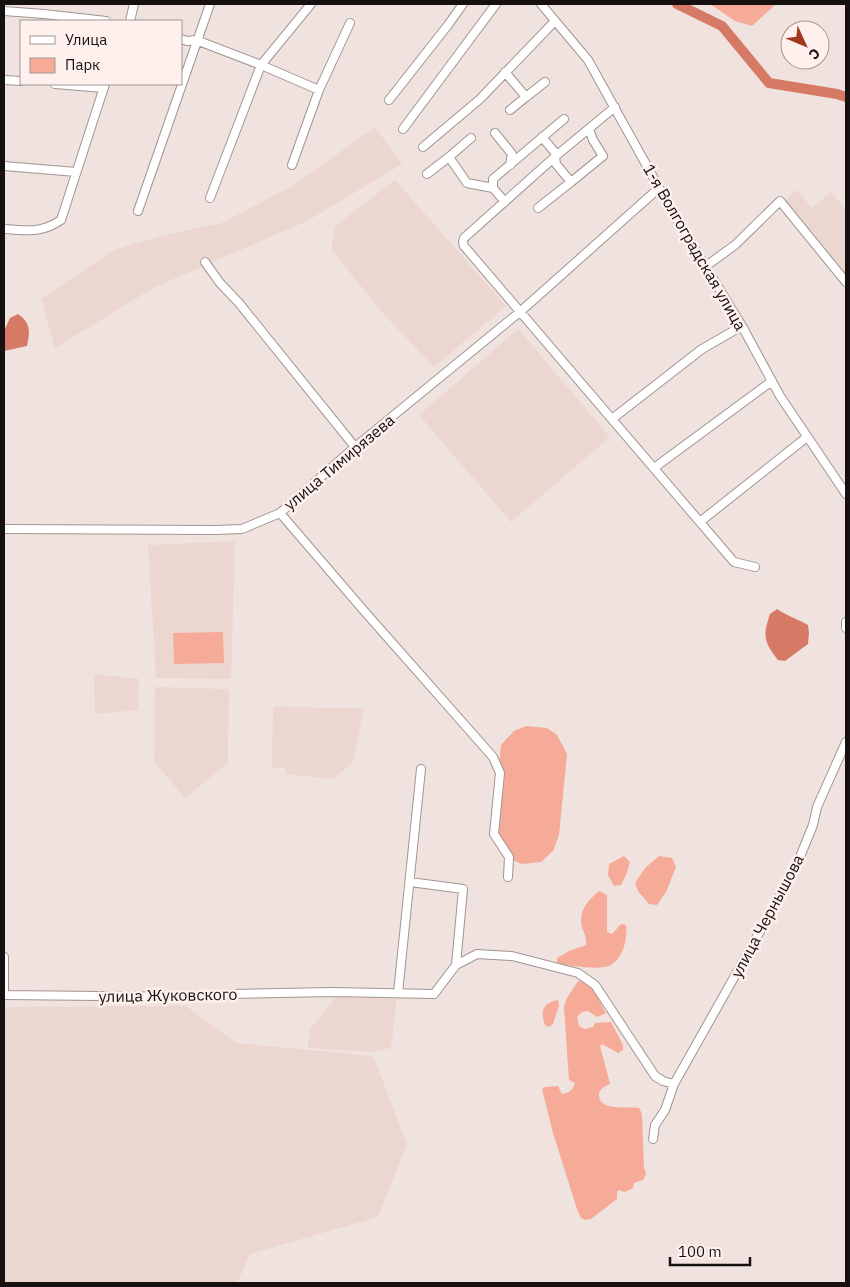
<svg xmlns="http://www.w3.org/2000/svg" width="850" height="1287" viewBox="0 0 850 1287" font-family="'IBM Plex Sans',sans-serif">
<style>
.built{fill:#ecd6d0}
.green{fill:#f6aa98}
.water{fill:#d67a65}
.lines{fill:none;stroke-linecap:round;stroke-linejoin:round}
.river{stroke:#d67a65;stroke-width:10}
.minor-casing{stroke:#a19591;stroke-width:10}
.minor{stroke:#fff;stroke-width:8}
.labels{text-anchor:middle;stroke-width:5;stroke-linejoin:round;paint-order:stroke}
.street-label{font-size:16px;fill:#161110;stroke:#fef0ec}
</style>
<rect width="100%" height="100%" fill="#f0e2df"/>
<!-- built -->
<path class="built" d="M 375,127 L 402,164 L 307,221 L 153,288 L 55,348 L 41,299 L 114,250 L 161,236 L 222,223 L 291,187 Z
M 395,180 L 506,306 L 434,367 L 380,310 L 331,249 L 335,226 Z
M 797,190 L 812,208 L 831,192 L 846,210 L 846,277 L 784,201 Z
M 518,329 L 610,437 L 511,522 L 419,415 Z
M 235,541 L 231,679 L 156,678 L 148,545 Z
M 94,674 L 139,679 L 138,710 L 95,714 Z
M 155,687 L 229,689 L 228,763 L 185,798 L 154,761 Z
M 273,707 L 364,708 L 353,762 L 333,779 L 286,774 L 286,768 L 272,768 Z
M 336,997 L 397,999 L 391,1048 L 370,1052 L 308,1048 L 310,1029 Z
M 186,1006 L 236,1043 L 373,1056 L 407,1144 L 378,1217 L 250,1254 L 237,1283 L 4,1283 L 4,1007 Z"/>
<!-- green -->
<path class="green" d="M 710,4 L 776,4 L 752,26 L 735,21 Z
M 223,632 L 224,663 L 174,664 L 173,633 Z
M 526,726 L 547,728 L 557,735 L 567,754 L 559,835 L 553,851 L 541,862 L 522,864 L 507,858 L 492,836 L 501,745 L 514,731 Z
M 624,856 L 630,862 L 626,875 L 621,885 L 614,886 L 608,875 L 609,864 Z
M 659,856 L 672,858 L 676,867 L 666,892 L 657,905 L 649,904 L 638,891 L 635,883 L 645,868 Z
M 599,891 L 607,895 L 607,932 L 612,934 L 621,924 L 626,925 C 628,938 623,960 609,966 C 596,970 570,966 557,963 L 557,958 L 569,951 L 586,945 C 587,933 581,930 581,922 C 581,907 589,900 599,891 Z
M 578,981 C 595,982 598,1001 606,1013 L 597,1017 L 588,1011 L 582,1012 L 577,1017 L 579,1026 L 585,1029 L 593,1027 L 595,1023 L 611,1022 L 623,1045 L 623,1050 L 618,1053 L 602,1044 L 600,1046 L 610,1084 C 606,1086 600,1088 599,1094 C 597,1112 629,1106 639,1108 L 642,1114 L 644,1168 L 646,1174 L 643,1180 L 634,1183 L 633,1188 L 625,1192 L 618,1190 L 617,1193 L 617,1199 L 591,1219 L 585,1220 L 581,1218 L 577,1209 L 553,1133 L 542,1089 L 545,1087 L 558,1086 L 562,1094 C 569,1093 573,1090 575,1083 L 569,1080 L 564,1007 L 567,998 Z
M 558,1000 L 559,1006 L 553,1024 L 549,1027 L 545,1025 C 540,1012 543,1002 558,1000 Z"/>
<!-- water -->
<path class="water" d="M 18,314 C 31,323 30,332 27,346 L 4,351 L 4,331 L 10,318 Z
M 777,609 C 787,616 798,619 808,625 L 809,633 L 808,644 L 785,661 L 778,660 C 763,641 763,635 770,614 Z"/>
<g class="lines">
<!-- river -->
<path class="river" d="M 677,4 L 722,26 L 769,83 L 837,94 L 846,97"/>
<defs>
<path id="minor" d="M 541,4 L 588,60 L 673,213 L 742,326 L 780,396 L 846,494
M 4,11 L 44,14 L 106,21
M 130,21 L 134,4
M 181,39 L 187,41 L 196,40 L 261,65 L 319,90
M 505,72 L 526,97 L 510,110
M 4,80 L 21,81
M 55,84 L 104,88
M 526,97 L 545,82
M 389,100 L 448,25 L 463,4
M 615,107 L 557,155 L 464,238 L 463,242 L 464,246 L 734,562 L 755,567
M 403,129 L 496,4
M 495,133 L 512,154 L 510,165
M 542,137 L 557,155
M 471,138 L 449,157 L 467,183 L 493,188
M 423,147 L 480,99 L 555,21
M 292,165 L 319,90 L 350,23
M 4,166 L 76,172
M 427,174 L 449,157
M 571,182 L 603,156 L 593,140 L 589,129
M 210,198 L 261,65 L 311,4
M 505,202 L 493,188 L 493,179 L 564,119
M 538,208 L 571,182 L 556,164 L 555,157
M 138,211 L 210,4
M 4,229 C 27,230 40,234 61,220 L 105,84
M 205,262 L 220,283 L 239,303 L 355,447
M 706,266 L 735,245 L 780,201 L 846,282
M 612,419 L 702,349 L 742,326
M 654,468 L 772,381
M 280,513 L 365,612 L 493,757 L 500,773 L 494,834 L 509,857 L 508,877
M 701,521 L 807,437
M 4,529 L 215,530 L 242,529 L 280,513 L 355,447 L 521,311 L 659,188
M 846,622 L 846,628
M 410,882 L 463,889 L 456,965
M 4,957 L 4,994
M 398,993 L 421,769
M 4,995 L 196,997 L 235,994 L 332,992 L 434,994 L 456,965 L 477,954 L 512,956 L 578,973 L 595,985 L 655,1076 L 663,1081 L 674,1084
M 653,1139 L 655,1125 L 665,1110 L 674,1084 L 795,869 L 813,825 L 817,807 L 846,742"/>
</defs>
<!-- minor casing -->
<use href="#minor" class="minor-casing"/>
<!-- minor -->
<use href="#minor" class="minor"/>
</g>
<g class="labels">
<!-- street labels -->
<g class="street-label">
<text transform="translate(695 247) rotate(60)" y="6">1-я Волгоградская улица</text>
<text transform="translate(339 462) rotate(-40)" y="6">улица Тимирязева</text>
<text transform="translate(767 916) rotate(-62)" y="6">улица Чернышова</text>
<text transform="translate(168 995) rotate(-1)" y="6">улица Жуковского</text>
</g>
</g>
<!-- border -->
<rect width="850" height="1287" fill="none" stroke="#161110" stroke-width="10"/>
<!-- legend -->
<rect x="20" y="20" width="162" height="65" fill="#fef0ec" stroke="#a19794"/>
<rect x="30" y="36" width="25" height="8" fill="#ffffff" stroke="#a19794"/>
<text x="65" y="45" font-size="15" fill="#161110">Улица</text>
<rect x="30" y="58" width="25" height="15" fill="#f6aa98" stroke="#a19794"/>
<text x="65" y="70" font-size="15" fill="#161110">Парк</text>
<!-- north arrow -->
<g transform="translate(805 45) rotate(134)"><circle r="24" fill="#fef0ec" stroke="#a19794"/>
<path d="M0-4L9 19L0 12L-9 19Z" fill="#a13921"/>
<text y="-8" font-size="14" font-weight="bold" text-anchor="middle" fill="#161110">С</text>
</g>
<!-- scale -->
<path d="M670 1257v8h80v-8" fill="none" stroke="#161110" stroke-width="2.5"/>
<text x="678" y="1257" font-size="15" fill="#161110" stroke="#fef0ec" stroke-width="4" paint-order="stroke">100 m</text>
</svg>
